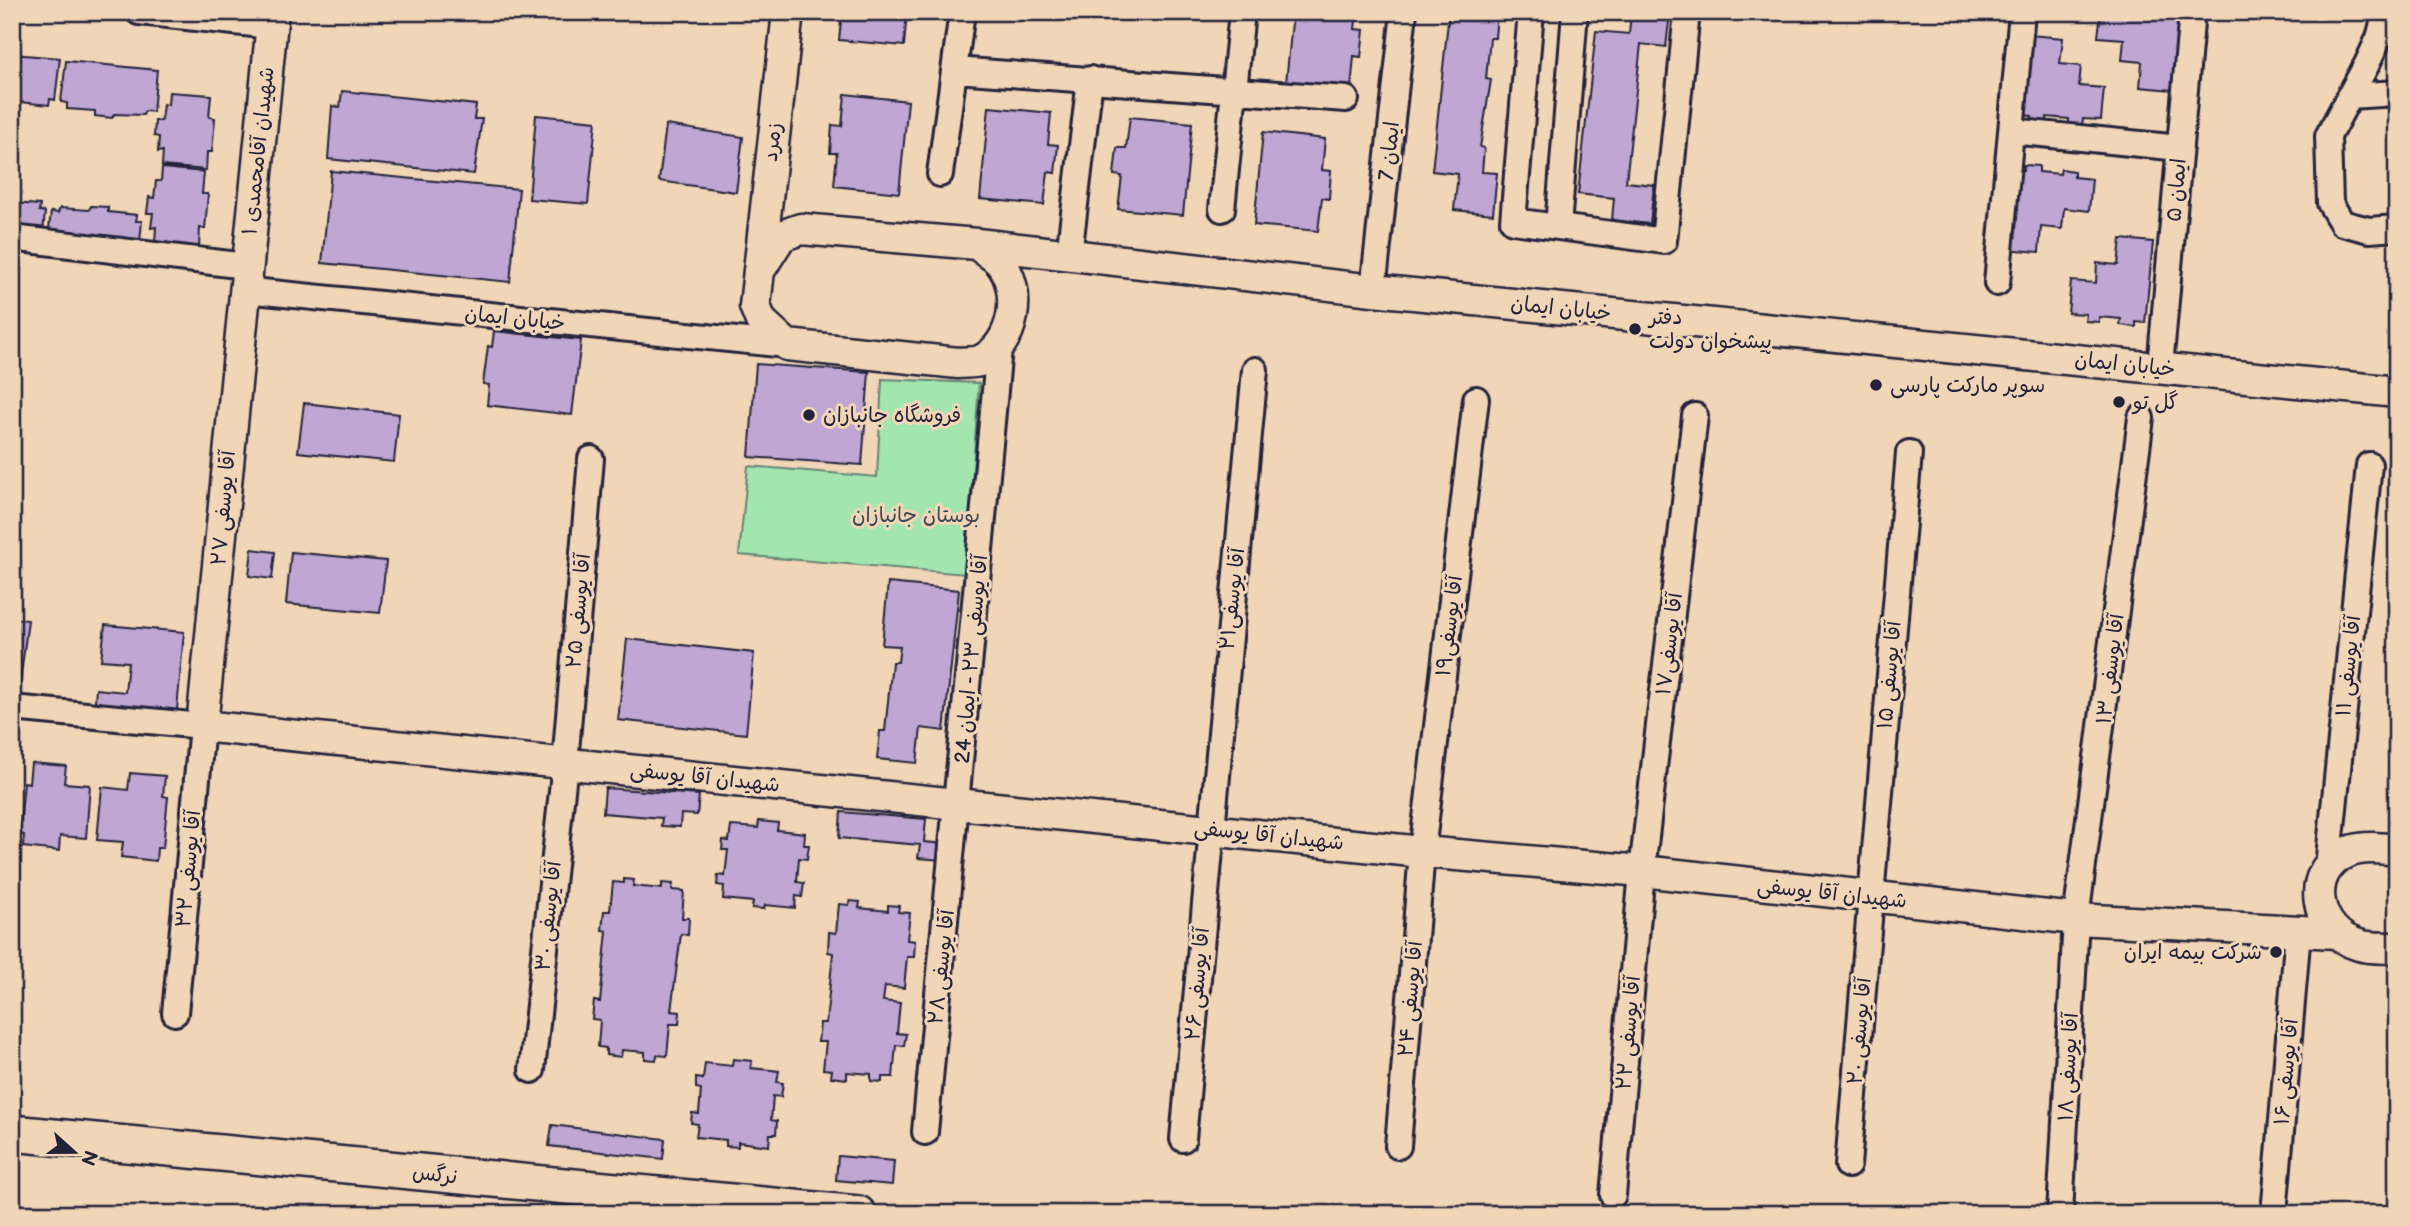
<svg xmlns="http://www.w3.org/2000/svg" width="2409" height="1226" viewBox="0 0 2409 1226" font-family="'Balsamiq Sans','Playpen Sans Arabic',sans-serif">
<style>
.green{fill:#a2e5af;stroke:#628475;stroke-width:2}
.building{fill:#bfa6d3;stroke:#22223b;stroke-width:2}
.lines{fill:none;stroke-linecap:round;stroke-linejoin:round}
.minor-casing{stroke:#22223b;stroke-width:30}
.tertiary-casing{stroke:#22223b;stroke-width:35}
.secondary-casing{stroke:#22223b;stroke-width:40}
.minor{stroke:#f1d5b7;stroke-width:24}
.tertiary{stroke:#f1d5b7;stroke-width:30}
.secondary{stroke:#f1d5b7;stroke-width:35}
.poi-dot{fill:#22223b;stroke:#f1d5b7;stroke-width:2.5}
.labels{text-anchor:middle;stroke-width:6;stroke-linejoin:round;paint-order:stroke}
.street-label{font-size:21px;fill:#22223b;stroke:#f1d5b7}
.poi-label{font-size:21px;fill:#22223b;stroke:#f1d5b7;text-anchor:start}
.park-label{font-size:21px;fill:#3c4952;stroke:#f1d5b7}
</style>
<rect width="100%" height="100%" fill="#f1d5b7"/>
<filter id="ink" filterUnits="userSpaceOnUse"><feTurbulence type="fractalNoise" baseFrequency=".0143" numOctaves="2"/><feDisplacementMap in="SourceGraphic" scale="14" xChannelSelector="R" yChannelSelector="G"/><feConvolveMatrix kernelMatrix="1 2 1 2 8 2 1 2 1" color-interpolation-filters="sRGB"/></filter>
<g filter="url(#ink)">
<!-- green -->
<path class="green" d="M 882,379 L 979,383 L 966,574 L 739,555 L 748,466 L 877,477 Z"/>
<!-- building -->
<path class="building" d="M 46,12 L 112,12 L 112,17 L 97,15 L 97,20 L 45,15 Z
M 842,12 L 907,12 L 904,46 L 839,40 Z
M 1293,12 L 1357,12 L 1355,29 L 1364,30 L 1361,57 L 1354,56 L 1351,89 L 1286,83 Z
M 1449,12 L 1512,12 L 1497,13 L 1495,38 L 1490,38 L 1486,79 L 1491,80 L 1480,147 L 1484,148 L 1482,172 L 1497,173 L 1493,214 L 1454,210 L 1458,174 L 1432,171 Z
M 1631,12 L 1670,12 L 1666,47 L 1641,44 L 1626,182 L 1654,185 L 1650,224 L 1612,220 L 1614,198 L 1578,194 L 1596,31 L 1629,34 Z
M 2101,12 L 2180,12 L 2172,90 L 2140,87 L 2142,62 L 2122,60 L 2124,39 L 2098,37 Z
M 2030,35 L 2063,38 L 2060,64 L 2081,66 L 2079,86 L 2104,88 L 2101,120 L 2083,119 L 2082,125 L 2069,124 L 2069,119 L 2047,117 L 2047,123 L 2031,121 L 2032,116 L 2022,115 Z
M 12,54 L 60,58 L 55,100 L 50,99 L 49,105 L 20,102 L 20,107 L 12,106 Z
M 66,61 L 157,70 L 153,112 L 145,111 L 143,115 L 114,114 L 112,118 L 95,116 L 95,111 L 67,109 L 67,103 L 61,102 Z
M 342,91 L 476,105 L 474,119 L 482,119 L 474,174 L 328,159 L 332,106 L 340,107 Z
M 169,92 L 211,95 L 209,117 L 215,118 L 212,152 L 207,152 L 206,170 L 162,166 L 163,151 L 158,152 L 159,137 L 154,136 L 155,121 L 161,121 L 163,104 L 168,105 Z
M 845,94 L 908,101 L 899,193 L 834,186 L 837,153 L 830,153 L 832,125 L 842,126 Z
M 989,107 L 1051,113 L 1048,144 L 1058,145 L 1055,173 L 1048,172 L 1044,205 L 980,199 Z
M 536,115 L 596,121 L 588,204 L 529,199 Z
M 1130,117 L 1192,123 L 1183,215 L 1118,209 L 1122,176 L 1114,175 L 1117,148 L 1126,148 Z
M 666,125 L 743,137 L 736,192 L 659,181 Z
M 1263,132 L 1325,139 L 1322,170 L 1331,171 L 1329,199 L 1322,198 L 1318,231 L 1254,225 Z
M 2024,165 L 2039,166 L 2039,172 L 2060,174 L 2061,169 L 2074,171 L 2074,177 L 2092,179 L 2089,211 L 2064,208 L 2062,229 L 2041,227 L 2039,252 L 2006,249 L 2014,169 L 2023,170 Z
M 162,168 L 204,172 L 202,194 L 208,194 L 205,229 L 200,228 L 199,247 L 155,243 L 156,227 L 151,228 L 153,213 L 147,213 L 149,197 L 154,198 L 156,181 L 161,181 Z
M 331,171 L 519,189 L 510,282 L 322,263 Z
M 12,203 L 40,205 L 39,211 L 45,212 L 41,253 L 12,250 Z
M 91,206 L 108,207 L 108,212 L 137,215 L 136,221 L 142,221 L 138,263 L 46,254 L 51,212 L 58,213 L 60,208 L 89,210 Z
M 2121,239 L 2153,242 L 2145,323 L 2136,322 L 2136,327 L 2120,325 L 2121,319 L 2099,317 L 2099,322 L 2085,321 L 2086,314 L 2068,313 L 2071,281 L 2096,283 L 2097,263 L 2118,265 Z
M 494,331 L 581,340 L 572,415 L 487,405 L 489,385 L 483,384 L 488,346 L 492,347 Z
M 756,364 L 869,372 L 862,465 L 749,457 Z
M 304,403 L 399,414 L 394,462 L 298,452 Z
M 252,549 L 275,552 L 272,579 L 249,576 Z
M 291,552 L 386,561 L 380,613 L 286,604 Z
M 888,583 L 959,590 L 944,731 L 921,728 L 917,763 L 877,759 L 880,731 L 885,731 L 892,662 L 898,662 L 900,646 L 882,645 Z
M 12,618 L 28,620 L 16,714 L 12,713 Z
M 105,625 L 184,632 L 175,732 L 93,725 L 96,689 L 125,692 L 128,662 L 101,660 Z
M 627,639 L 754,653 L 746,734 L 618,720 Z
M 31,763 L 66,766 L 64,783 L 90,785 L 86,838 L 60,836 L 59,851 L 23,847 L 24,835 L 19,834 L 24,782 L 29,783 Z
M 130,773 L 165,776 L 163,796 L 168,797 L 163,848 L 157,848 L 156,861 L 121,857 L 123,842 L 97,840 L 102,787 L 128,790 Z
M 605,788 L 699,795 L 697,815 L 681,814 L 680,827 L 661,826 L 662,818 L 603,813 Z
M 841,812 L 926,819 L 924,842 L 945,844 L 943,860 L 918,858 L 920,845 L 839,838 Z
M 759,821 L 778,823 L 777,830 L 805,833 L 804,845 L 809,845 L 807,859 L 799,858 L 797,882 L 804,883 L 802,897 L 796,896 L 795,908 L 765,905 L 764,909 L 752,908 L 753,902 L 723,899 L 724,886 L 717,885 L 718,875 L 725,876 L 728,850 L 722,850 L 723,840 L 729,841 L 731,826 L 758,828 Z
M 624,879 L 634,880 L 633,886 L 662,889 L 662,883 L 673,884 L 672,890 L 684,891 L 682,918 L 689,918 L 688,935 L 681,934 L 671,1011 L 680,1012 L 679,1024 L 670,1024 L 667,1056 L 657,1055 L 656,1060 L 645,1059 L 645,1052 L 622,1050 L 621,1057 L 606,1055 L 606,1048 L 598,1047 L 600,1020 L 592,1019 L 594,1001 L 600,1002 L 607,931 L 602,930 L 604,911 L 610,911 L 613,882 L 624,883 Z
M 850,901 L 860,902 L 859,908 L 888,911 L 888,905 L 899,906 L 898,912 L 910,913 L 907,940 L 915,941 L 914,957 L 907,957 L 904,988 L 885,986 L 883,1001 L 900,1003 L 897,1033 L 906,1034 L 904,1046 L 896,1045 L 893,1077 L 882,1077 L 882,1082 L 871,1081 L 871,1074 L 847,1072 L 847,1079 L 831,1077 L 832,1070 L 823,1069 L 826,1042 L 818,1042 L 820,1023 L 826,1023 L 833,953 L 828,952 L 829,932 L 836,933 L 839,904 L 849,905 Z
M 733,1059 L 752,1061 L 751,1068 L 779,1071 L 777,1082 L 783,1083 L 781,1097 L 773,1096 L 771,1120 L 777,1121 L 776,1134 L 770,1134 L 769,1146 L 738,1142 L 738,1147 L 726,1146 L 726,1140 L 696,1137 L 698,1124 L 691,1123 L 692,1113 L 699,1114 L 701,1089 L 696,1088 L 696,1078 L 703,1079 L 705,1063 L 732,1066 Z
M 552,1125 L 665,1139 L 663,1159 L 549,1146 Z
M 838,1156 L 894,1161 L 892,1185 L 836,1180 Z"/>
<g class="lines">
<defs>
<path id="minor" d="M 139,12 L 271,26
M 1531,12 L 1513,221 L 1664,241 L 1687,12
M 2386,12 L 2379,38 L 2367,64 L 2328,136 L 2330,203 L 2342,223 L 2369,230 L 2397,228
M 955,70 L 1346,99
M 2349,96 L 2397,93
M 2011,131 L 2180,148
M 940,174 L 962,12
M 1222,209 L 1242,12
M 1558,227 L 1575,12
M 12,238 L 246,266
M 1069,255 L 1090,79
M 1997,283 L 2022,12
M 244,290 L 787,345
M 1373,290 L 1404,12
M 2160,367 L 2192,12
M 12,708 L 202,726 L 175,1013
M 2328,867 L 2369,465
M 532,1070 L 565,763 L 591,459
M 925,1132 L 999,348
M 1183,1139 L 1255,370
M 1398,1146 L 1422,852 L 1476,399
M 1848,1165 L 1909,453
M 1613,1195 L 1642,871 L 1695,416
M 2060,1214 L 2076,919 L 2141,418
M 2274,1214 L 2298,931"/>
<path id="tertiary" d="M 273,12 L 202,726 L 1422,852 L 1642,871 L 2076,919 L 2336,933
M 977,244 L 1373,290 L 2397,392
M 759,271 L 781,236 L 801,229 L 977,244 C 984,250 993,255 999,261 C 1024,290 1015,345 980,361 C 974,363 964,362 958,363 L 787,345 L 761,321 L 755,306 L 788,12
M 2397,850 C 2381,848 2363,846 2348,852 C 2302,871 2315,933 2359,945 C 2370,949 2385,947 2397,948"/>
<path id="secondary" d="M 12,1133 L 858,1214"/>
</defs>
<!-- minor casing -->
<use href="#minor" class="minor-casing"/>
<!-- tertiary casing -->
<use href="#tertiary" class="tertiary-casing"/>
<!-- secondary casing -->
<use href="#secondary" class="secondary-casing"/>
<!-- minor -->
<use href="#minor" class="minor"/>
<!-- tertiary -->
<use href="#tertiary" class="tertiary"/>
<!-- secondary -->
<use href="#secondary" class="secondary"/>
</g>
</g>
<!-- markers -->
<g class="poi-dot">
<circle cx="1635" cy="329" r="7"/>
<circle cx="1876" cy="385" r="7"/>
<circle cx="2119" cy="402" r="7"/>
<circle cx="809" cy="415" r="7"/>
<circle cx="2276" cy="952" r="7"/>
</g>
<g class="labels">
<!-- street labels -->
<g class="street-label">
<text transform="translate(772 142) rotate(-83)" y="7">زمرد</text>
<text transform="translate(258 151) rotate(-84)" y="7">شهیدان آقامحمدی ۱</text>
<text transform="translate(1389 151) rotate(-84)" y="7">ایمان 7</text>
<text transform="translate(2176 190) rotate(-85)" y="7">ایمان ۵</text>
<text transform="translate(1561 308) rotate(6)" y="7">خیابان ایمان</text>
<text transform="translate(515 318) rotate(6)" y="7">خیابان ایمان</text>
<text transform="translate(2125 364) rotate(6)" y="7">خیابان ایمان</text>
<text transform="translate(223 508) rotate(-85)" y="7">آقا یوسفی ۲۷</text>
<text transform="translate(1232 599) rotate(-84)" y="7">آقا یوسفی۲۱</text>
<text transform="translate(578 611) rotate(-85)" y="7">آقا یوسفی ۲۵</text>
<text transform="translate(1449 626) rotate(-83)" y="7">آقا یوسفی۱۹</text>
<text transform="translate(1669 644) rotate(-83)" y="7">آقا یوسفی۱۷</text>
<text transform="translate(971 659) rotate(-85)" y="7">آقا یوسفی ۲۳ - ایمان 24</text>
<text transform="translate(2348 666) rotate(-84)" y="7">آقا یوسفی ۱۱</text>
<text transform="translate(2110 669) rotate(-83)" y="7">آقا یوسفی ۱۳</text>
<text transform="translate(1889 675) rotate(-85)" y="7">آقا یوسفی ۱۵</text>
<text transform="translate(705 777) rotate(6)" y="7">شهیدان آقا یوسفی</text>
<text transform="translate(1269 835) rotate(6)" y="7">شهیدان آقا یوسفی</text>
<text transform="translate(188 869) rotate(-85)" y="7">آقا یوسفی ۳۲</text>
<text transform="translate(1832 893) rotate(6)" y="7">شهیدان آقا یوسفی</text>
<text transform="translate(548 916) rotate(-84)" y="7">آقا یوسفی ۳۰</text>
<text transform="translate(941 967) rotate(-84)" y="7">آقا یوسفی ۲۸</text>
<text transform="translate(1197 984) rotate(-85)" y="7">آقا یوسفی ۲۶</text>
<text transform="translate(1410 999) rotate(-85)" y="7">آقا یوسفی ۲۴</text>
<text transform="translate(1859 1031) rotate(-85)" y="7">آقا یوسفی ۲۰</text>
<text transform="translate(1628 1033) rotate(-85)" y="7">آقا یوسفی ۲۲</text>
<text transform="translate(2068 1067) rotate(-87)" y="7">آقا یوسفی ۱۸</text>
<text transform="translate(2286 1072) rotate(-85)" y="7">آقا یوسفی ۱۶</text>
<text transform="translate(435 1174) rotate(7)" y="7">نرگس</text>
</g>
<!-- poi labels -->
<g class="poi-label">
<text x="1649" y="324">دفتر<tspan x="1649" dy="24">پیشخوان دولت</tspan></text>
<text x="1890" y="392">سوپر مارکت پارسی</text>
<text x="2133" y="409">گل تو</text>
<text x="823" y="422">فروشگاه جانبازان</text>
<text x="2262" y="959" text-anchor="end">شرکت بیمه ایران</text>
</g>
<!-- park labels -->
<g class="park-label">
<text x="916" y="522">بوستان جانبازان</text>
</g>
</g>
<!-- margin -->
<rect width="2409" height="1226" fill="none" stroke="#f1d5b7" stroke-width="42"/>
<rect x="21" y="21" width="2367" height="1184" fill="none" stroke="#22223b" stroke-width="2.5" filter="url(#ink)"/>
<!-- north arrow -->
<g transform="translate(74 1152) rotate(111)" stroke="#f1d5b7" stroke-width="5" paint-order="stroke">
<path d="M0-5L12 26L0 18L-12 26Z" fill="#22223b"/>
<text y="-10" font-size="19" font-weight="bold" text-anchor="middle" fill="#22223b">N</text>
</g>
</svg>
